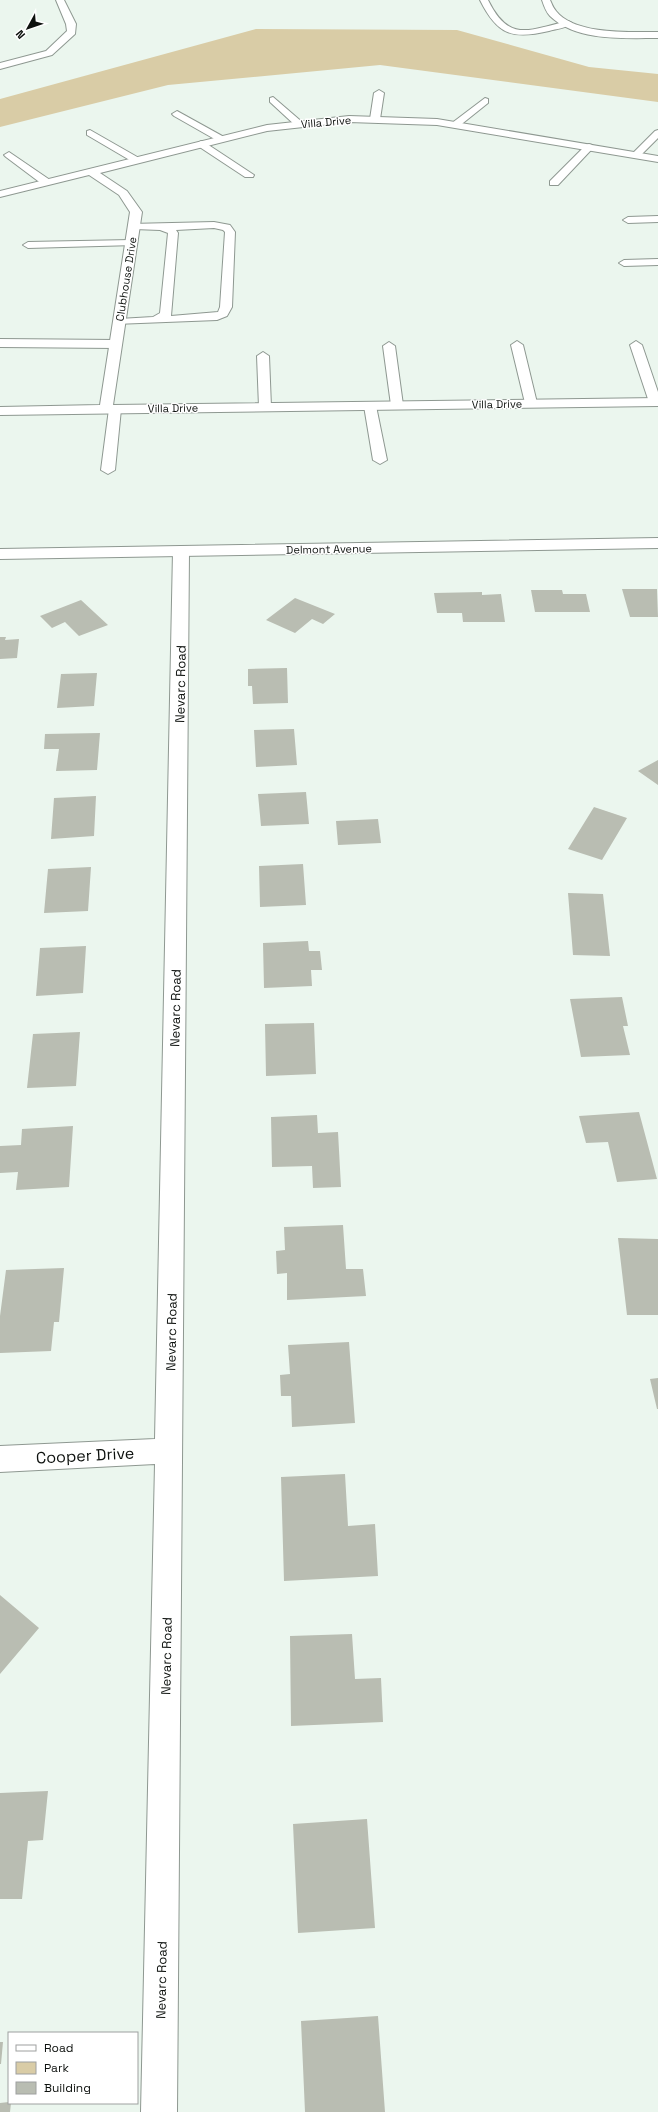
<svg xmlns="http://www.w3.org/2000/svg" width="658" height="2112" viewBox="0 0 658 2112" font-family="'Space Grotesk',sans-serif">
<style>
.green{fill:#d9cca6}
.building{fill:#b9bdb2}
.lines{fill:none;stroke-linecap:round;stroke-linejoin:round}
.service-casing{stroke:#8e9891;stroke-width:2}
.minor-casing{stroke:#8e9891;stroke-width:2}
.tertiary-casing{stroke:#8e9891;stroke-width:2}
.service{fill:#fff;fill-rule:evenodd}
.minor{fill:#fff;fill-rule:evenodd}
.tertiary{fill:#fff;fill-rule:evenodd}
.labels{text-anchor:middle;stroke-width:3;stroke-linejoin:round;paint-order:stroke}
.far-street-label{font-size:11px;fill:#0d110e;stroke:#fff}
.street-label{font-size:13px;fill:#0d110e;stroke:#fff}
.near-street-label{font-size:16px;fill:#0d110e;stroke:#fff}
</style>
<rect width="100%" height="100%" fill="#ebf6ee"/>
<!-- green -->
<path class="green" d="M 256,29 L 457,30 L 589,67 L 658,74 L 658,102 L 380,65 L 168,85 L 0,127 L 0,99 Z"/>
<!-- building -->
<path class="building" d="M 622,589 L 657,589 L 658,617 L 630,617 Z
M 531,590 L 562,590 L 563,594 L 586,594 L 590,612 L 535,612 Z
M 482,592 L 482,595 L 501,594 L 505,622 L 463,622 L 462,613 L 437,613 L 434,593 Z
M 295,598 L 335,614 L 323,624 L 312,619 L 295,633 L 266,620 Z
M 81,600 L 108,625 L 79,636 L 65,622 L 52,628 L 40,616 Z
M 0,637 L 6,637 L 5,640 L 19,639 L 17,658 L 0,659 Z
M 287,668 L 288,703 L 253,704 L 252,686 L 248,686 L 248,669 Z
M 97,673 L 94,706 L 57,708 L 61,674 Z
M 294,729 L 297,765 L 256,767 L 254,730 Z
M 100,733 L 97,770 L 56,771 L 59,749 L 44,749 L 45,734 Z
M 658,760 L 658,785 L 638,771 Z
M 306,792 L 309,824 L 261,826 L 258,794 Z
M 96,796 L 94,836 L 51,839 L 54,798 Z
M 594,807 L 627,818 L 602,860 L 568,849 Z
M 378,819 L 381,843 L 338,845 L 336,821 Z
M 303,864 L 306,905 L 260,907 L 259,866 Z
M 91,867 L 88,911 L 44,913 L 48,869 Z
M 568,893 L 603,894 L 610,956 L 573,955 Z
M 308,941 L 309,951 L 320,951 L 322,970 L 311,970 L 312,986 L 264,988 L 263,943 Z
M 86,946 L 83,993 L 36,996 L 40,948 Z
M 622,997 L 628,1026 L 623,1026 L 630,1055 L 581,1057 L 570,999 Z
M 314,1023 L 316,1074 L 266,1076 L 265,1024 Z
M 80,1032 L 76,1086 L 27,1088 L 33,1034 Z
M 639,1112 L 657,1179 L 617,1182 L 608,1142 L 586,1143 L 579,1116 Z
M 317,1115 L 318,1133 L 338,1132 L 341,1187 L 313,1188 L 312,1166 L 272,1167 L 271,1117 Z
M 73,1126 L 69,1187 L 16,1190 L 18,1172 L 0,1173 L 0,1146 L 21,1145 L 22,1129 Z
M 343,1225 L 346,1269 L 363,1269 L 366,1296 L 287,1300 L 287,1273 L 277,1274 L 276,1251 L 285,1250 L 284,1227 Z
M 618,1238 L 658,1239 L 658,1315 L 627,1315 Z
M 64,1268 L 59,1322 L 54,1322 L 51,1351 L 0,1353 L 0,1316 L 6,1270 Z
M 349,1342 L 355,1423 L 292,1427 L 291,1396 L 281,1396 L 280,1375 L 290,1374 L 288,1345 Z
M 658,1378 L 658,1409 L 657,1409 L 650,1379 Z
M 345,1474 L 348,1526 L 375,1524 L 378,1576 L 284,1581 L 281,1477 Z
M 0,1595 L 39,1628 L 0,1674 Z
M 352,1634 L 355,1679 L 381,1678 L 383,1722 L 291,1726 L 290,1636 Z
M 48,1791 L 43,1840 L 28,1841 L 22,1899 L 0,1899 L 0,1793 Z
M 367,1819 L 375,1928 L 298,1933 L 293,1824 Z
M 378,2016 L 385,2112 L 305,2112 L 301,2021 Z
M 0,2042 L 3,2042 L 1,2064 L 0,2064 Z
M 9,2102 L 11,2103 L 10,2112 L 0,2112 L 0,2103 Z"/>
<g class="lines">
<defs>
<path id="service" d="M 480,0 L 488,0 C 509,43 529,30 568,21 L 572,23 C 567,28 556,29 549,31 C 511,40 497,34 480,0 Z
M 379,90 L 384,93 L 380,119 L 375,122 L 370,119 L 374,93 Z
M 273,97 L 302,122 L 302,126 L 296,126 L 270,102 L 270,98 Z
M 485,98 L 488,99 L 488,103 L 458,127 L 452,127 L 452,123 Z
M 177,111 L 224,137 L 226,139 L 221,142 L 218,141 L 174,116 L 172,114 Z
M 90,130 L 139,158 L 141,160 L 136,163 L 133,162 L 87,135 L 87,131 Z
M 658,130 L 658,138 L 639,157 L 633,157 L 633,153 L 655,131 Z
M 201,141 L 204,142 L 254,175 L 253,177 L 245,177 L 198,146 L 196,144 Z
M 589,144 L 592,145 L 592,149 L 558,185 L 550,185 L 550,181 L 586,145 Z
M 9,152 L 50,180 L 50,184 L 42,184 L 6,157 L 4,155 Z
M 658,216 L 658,222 L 628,223 L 623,220 L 628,217 Z
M 214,222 L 230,225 L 235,232 L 232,307 L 227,316 L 217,320 L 115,324 L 113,322 L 115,320 L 119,319 L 153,317 L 160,313 L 168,233 L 160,230 L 134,229 L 130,228 L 129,226 L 130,224 ZM 214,228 L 223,230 L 225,232 L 220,307 L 218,312 L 171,316 L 178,233 L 176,230 Z
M 131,240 L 135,241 L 136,243 L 135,245 L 28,248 L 23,245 L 28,242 Z
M 658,259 L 658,265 L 624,266 L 619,263 L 624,260 Z
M 0,339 L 116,340 L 122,344 L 116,348 L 0,347 Z
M 517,341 L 523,345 L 537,403 L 535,406 L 527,406 L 525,403 L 511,345 Z
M 636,341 L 642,345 L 658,392 L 658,405 L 651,405 L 649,402 L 630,345 Z
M 389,342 L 395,346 L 403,405 L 397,409 L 391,405 L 383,346 Z
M 263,352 L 269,356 L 271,407 L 265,411 L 259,407 L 257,356 Z
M 370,402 L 376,406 L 387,460 L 380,464 L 373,460 L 364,406 Z
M 115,405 L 121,409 L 115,470 L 108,474 L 101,470 L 109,409 Z"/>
<path id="minor" d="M 56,0 L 64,0 L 76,24 L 75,34 L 52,55 L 0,69 L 0,63 L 46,51 L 67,31 L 66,24 Z
M 542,0 L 550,0 C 552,4 553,8 556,11 C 575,35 630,32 658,32 L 658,38 C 624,38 577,42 550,16 C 546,12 544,6 542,0 Z
M 349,116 L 437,119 L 658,156 L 658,162 L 437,125 L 349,122 L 267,131 L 100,173 L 127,191 L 142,212 L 113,405 L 658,398 L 658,406 L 0,415 L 0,407 L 100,405 L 130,212 L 119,195 L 89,175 L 0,197 L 0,191 L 267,125 Z
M 181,546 L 187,548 L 189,551 L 177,2112 L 141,2112 L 155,1464 L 0,1472 L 0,1446 L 155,1439 L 173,551 L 175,548 Z"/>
<path id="tertiary" d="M 658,538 L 658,548 L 0,559 L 0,549 Z"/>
</defs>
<!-- service casing -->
<use href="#service" class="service-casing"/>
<!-- minor casing -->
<use href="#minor" class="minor-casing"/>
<!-- tertiary casing -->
<use href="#tertiary" class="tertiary-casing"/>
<!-- service -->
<use href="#service" class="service"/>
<!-- minor -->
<use href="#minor" class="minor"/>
<!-- tertiary -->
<use href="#tertiary" class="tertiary"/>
</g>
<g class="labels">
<!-- far-street labels -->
<g class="far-street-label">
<text transform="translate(326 122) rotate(-5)" y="4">Villa Drive</text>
<text transform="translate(126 279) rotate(-81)" y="4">Clubhouse Drive</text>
<text transform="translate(497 404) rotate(-1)" y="4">Villa Drive</text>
<text transform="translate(173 408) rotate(-1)" y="4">Villa Drive</text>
<text transform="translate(329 549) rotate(-1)" y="4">Delmont Avenue</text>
</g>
<!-- street labels -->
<g class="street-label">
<text transform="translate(180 684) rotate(-89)" y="5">Nevarc Road</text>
<text transform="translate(175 1008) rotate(-89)" y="5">Nevarc Road</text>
<text transform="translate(171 1332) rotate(-89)" y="5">Nevarc Road</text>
<text transform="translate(166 1656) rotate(-89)" y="5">Nevarc Road</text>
<text transform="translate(161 1980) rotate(-89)" y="5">Nevarc Road</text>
</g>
<!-- near-street labels -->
<g class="near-street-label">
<text transform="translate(85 1455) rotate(-3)" y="6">Cooper Drive</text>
</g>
</g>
<!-- legend -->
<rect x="8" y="2032" width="130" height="72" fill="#ffffff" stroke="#9ea09f"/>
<rect x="16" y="2045" width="20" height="6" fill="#ffffff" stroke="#9ea09f"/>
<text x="44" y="2052" font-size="12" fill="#0d110e">Road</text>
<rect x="16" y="2062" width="20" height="12" fill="#d9cca6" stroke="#9ea09f"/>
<text x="44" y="2072" font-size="12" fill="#0d110e">Park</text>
<rect x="16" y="2082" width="20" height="12" fill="#b9bdb2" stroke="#9ea09f"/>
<text x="44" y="2092" font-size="12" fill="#0d110e">Building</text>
<!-- north arrow -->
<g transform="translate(28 28) rotate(230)" stroke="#ffffff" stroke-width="3" paint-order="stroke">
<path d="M0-3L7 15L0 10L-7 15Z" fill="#0d110e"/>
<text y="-6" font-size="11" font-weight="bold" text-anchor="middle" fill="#0d110e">N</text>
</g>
</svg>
